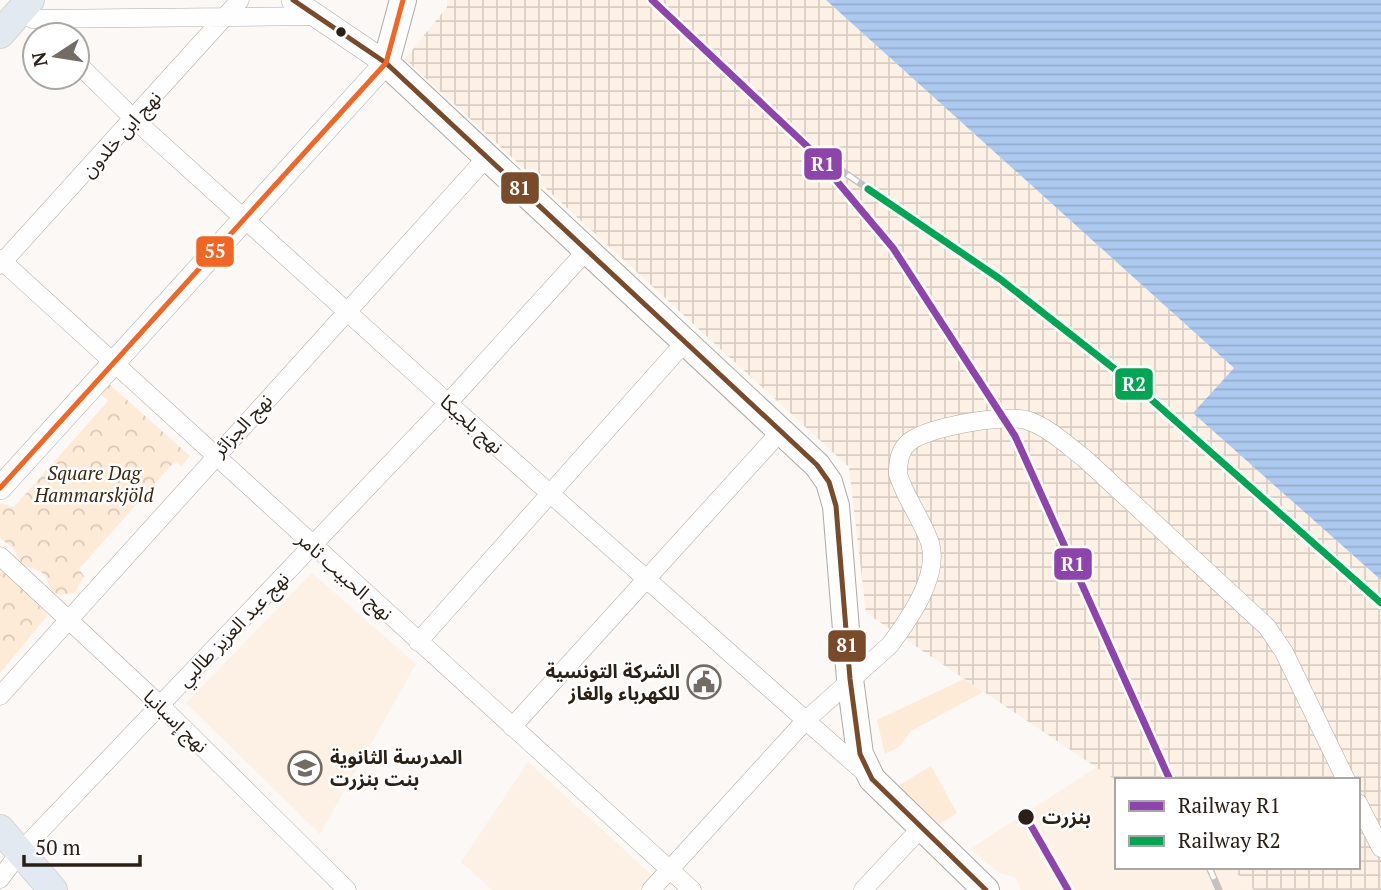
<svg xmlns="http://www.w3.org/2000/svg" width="1381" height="890" viewBox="0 0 1381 890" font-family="'PT Serif','Noto Sans Arabic',serif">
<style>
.built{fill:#fdf1e5}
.industrial{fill:url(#industrial-grid)}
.grass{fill:#fdebd7}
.forest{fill:url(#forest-crowns)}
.water{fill:url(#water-rules)}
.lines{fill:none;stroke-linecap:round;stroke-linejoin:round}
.minor-casing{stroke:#afa9a3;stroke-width:19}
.tertiary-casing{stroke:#afa9a3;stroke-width:24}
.secondary-casing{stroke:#afa9a3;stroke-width:28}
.primary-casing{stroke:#d7d4d1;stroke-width:30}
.minor{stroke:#fefefe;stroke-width:18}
.tertiary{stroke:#fefefe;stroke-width:23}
.secondary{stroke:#fefefe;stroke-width:26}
.primary{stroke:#e2e9f0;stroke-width:28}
.rail-casing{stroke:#c3c2bf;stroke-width:7}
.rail{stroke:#fff;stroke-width:4.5;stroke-dasharray:13;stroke-linecap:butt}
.bus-1-casing{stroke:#fff;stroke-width:10}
.bus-2-casing{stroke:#fff;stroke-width:10}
.bus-1{stroke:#7a4b2a;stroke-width:5}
.bus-2{stroke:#f26522;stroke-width:5}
.rail-1-casing{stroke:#fff;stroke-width:12}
.rail-2-casing{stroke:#fff;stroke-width:12}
.rail-1{stroke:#8e44ad;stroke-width:7}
.rail-2{stroke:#00a651;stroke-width:7}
.bus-dot{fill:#2a2016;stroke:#fff;stroke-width:2.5}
.labels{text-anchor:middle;stroke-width:5;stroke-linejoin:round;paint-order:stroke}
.street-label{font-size:19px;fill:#2a2016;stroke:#fff}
.park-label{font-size:19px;font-style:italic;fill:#3c270f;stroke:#fff}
.poi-label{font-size:19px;font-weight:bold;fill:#2a2016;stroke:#fff;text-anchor:end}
.stop-label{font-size:19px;font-weight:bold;fill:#2a2016;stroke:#fff;text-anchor:start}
.line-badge{stroke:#fff;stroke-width:2.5}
.badge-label{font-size:19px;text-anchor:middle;font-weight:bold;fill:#fff}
</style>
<defs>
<pattern id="industrial-grid" width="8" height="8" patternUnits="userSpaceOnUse" patternTransform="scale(1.75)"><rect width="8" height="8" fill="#fdf1e5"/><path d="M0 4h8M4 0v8" fill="none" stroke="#d9cec4"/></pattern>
<pattern id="forest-crowns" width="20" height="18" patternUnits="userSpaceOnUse" patternTransform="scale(1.75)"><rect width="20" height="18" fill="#fdebd7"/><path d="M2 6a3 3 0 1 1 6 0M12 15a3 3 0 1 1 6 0" fill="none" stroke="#d9c9b8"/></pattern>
<pattern id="water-rules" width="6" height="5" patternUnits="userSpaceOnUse" patternTransform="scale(1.75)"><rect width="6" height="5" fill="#accaef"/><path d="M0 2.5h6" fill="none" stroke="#94adcc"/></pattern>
</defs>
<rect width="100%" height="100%" fill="#fbf8f5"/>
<!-- built -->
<path class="built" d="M 312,573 L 416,664 L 320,834 L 186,703 Z
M 528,762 L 653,876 L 639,890 L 492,890 L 461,862 Z
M 1097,767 L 1117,781 L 1117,867 L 1230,867 L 1254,890 L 1021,890 L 1016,878 L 998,872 L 970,849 Z"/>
<!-- industrial -->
<path class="industrial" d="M 447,0 L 826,0 L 1234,368 L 1194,413 L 1381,580 L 1381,890 L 1254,890 L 1230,867 L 1358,867 L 1358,780 L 1117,781 L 866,613 L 849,467 L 405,59 L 447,7 Z"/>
<!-- grass -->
<path class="grass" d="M 964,679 L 983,692 L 911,731 L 899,747 L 885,754 L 877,720 Z
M 931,766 L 957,813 L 940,824 L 896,787 Z"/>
<!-- forest -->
<path class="forest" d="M 108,383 L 190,456 L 181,466 L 175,461 L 79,569 L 84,576 L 75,593 L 58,595 C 48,590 50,585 46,577 C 41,568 29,569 21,564 L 14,549 L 0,538 L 0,503 L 14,507 L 108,401 L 99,393 Z
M 0,567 L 48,615 L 0,673 Z"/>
<!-- water -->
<path class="water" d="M 826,0 L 1381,0 L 1381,580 L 1193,413 L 1234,368 Z"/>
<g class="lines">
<defs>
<path id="minor" d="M 32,19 L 316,16
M 77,63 L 135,120 L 448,403 L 864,772
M 0,259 L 692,890
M 0,265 L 240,0
M 0,556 L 160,705 L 347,890
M 418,642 L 685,342
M 0,696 L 487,157
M 512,727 L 781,431
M 1358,803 L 1381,848
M 0,879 L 20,852 L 448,403 L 587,250
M 651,890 L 805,721 L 890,645 C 909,619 940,576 930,543 C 922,519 905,498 898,474 C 898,463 899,452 907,444 C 923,427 1004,414 1026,420 C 1047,426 1067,445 1084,458 L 1267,627 L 1284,652 L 1346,780
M 863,890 L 921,828"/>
<path id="tertiary" d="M 0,488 L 386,63 L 293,0"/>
<path id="secondary" d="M 403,0 L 386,63 L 817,465 L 829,482 L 836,506 L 850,679 L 860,754 L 872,779 L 986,890"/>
<path id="primary" d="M 0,34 L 30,0
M 0,829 L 53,890"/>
</defs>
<!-- minor casing -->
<use href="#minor" class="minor-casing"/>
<!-- tertiary casing -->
<use href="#tertiary" class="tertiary-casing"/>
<!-- secondary casing -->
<use href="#secondary" class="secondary-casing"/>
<!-- primary casing -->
<use href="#primary" class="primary-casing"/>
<!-- minor -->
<use href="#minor" class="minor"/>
<!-- tertiary -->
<use href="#tertiary" class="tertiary"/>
<!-- secondary -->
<use href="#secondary" class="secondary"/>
<!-- primary -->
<use href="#primary" class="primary"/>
<defs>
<path id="rail" d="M 652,0 L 809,148 L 893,248 L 1015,436 L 1170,780
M 826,160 L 1000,279 L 1135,385 L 1381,603
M 1209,867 L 1219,890"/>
</defs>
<!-- rail casing -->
<use href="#rail" class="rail-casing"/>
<!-- rail -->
<use href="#rail" class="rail"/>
<defs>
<path id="bus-1" d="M 293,0 L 386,63 L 817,465 L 829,482 L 836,506 L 850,679 L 860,754 L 872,779 L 986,890"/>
<path id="bus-2" d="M 0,488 L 386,63 L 403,0"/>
</defs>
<!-- bus-1 casing -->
<use href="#bus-1" class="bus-1-casing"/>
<!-- bus-2 casing -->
<use href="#bus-2" class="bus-2-casing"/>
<!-- bus-1 -->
<use href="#bus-1" class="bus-1"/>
<!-- bus-2 -->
<use href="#bus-2" class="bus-2"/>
<defs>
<path id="rail-1" d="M 652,0 L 809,148 L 893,248 L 1015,436 L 1170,780
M 1026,817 L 1068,890"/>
<path id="rail-2" d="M 868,189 L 1000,279 L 1135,385 L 1381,603"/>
</defs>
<!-- rail-1 casing -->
<use href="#rail-1" class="rail-1-casing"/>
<!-- rail-2 casing -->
<use href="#rail-2" class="rail-2-casing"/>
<!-- rail-1 -->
<use href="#rail-1" class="rail-1"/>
<!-- rail-2 -->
<use href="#rail-2" class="rail-2"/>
</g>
<!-- icons -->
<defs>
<symbol id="civic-ring" viewBox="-11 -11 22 22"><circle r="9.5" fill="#fff" stroke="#736c64" stroke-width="1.5"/><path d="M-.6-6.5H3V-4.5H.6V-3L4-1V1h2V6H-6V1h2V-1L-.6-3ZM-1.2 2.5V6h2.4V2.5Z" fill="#736c64"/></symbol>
<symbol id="school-ring" viewBox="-11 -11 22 22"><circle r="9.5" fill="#fff" stroke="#736c64" stroke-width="1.5"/><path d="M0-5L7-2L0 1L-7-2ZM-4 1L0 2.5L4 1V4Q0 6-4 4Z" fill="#736c64"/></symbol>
</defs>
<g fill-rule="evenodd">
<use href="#civic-ring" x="685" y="663" width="38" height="38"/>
<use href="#school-ring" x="286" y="749" width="38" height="38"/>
</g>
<!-- markers -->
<g class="bus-dot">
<circle cx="341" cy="32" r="6"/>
<circle cx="1026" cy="817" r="9"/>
</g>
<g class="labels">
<!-- street labels -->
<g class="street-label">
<text transform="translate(121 134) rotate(-48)" y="7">نهج ابن خلدون</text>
<text transform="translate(472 424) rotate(42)" y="7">نهج بلجيكا</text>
<text transform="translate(242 425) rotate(-47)" y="7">نهج الجزائر</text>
<text transform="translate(345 576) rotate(42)" y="7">نهج الحبيب ثامر</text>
<text transform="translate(233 629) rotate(-46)" y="7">نهج عبد العزيز طالبي</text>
<text transform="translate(176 721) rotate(44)" y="7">نهج إسبانيا</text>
</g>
<!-- park labels -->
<g class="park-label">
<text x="94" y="480">Square Dag<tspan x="94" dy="22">Hammarskjöld</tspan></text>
</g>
<!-- poi labels -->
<g class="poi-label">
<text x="680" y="678">الشركة التونسية<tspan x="680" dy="22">للكهرباء والغاز</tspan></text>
<text x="330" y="764" text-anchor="start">المدرسة الثانوية<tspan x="330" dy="22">بنت بنزرت</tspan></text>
</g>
<!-- stop labels -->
<g class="stop-label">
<text x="1042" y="824">بنزرت</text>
</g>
</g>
<g class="line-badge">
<rect x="803" y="147" width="40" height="34" rx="7" fill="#8e44ad"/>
<rect x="500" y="171" width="40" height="34" rx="7" fill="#7a4b2a"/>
<rect x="195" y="235" width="40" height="33" rx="7" fill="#f26522"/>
<rect x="1114" y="367" width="40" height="34" rx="7" fill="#00a651"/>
<rect x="1053" y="547" width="40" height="34" rx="7" fill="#8e44ad"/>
<rect x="827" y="629" width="40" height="34" rx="7" fill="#7a4b2a"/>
</g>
<g class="badge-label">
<text x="823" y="171">R1</text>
<text x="520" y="195">81</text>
<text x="215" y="258">55</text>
<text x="1134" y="391">R2</text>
<text x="1073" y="571">R1</text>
<text x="847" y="652">81</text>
</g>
<!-- legend -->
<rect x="1115" y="778" width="245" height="91" fill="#ffffff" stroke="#aaa6a2" stroke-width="2"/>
<rect x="1129" y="801" width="35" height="10" fill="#8e44ad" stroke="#aaa6a2" stroke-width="2"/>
<text x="1178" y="813" font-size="21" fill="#2a2016">Railway R1</text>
<rect x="1129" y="836" width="35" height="10" fill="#00a651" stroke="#aaa6a2" stroke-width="2"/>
<text x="1178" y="848" font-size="21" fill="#2a2016">Railway R2</text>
<!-- north arrow -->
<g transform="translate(56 56) rotate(258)"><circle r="33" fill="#ffffff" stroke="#aaa6a2" stroke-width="2"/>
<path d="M0-5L12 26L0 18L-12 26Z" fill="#736c64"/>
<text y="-10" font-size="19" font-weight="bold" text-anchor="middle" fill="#2a2016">N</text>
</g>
<!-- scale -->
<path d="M24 855v10h116v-10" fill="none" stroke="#2a2016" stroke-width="3.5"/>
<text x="35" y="855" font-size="21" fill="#2a2016" stroke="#ffffff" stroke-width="5" paint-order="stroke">50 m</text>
</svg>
